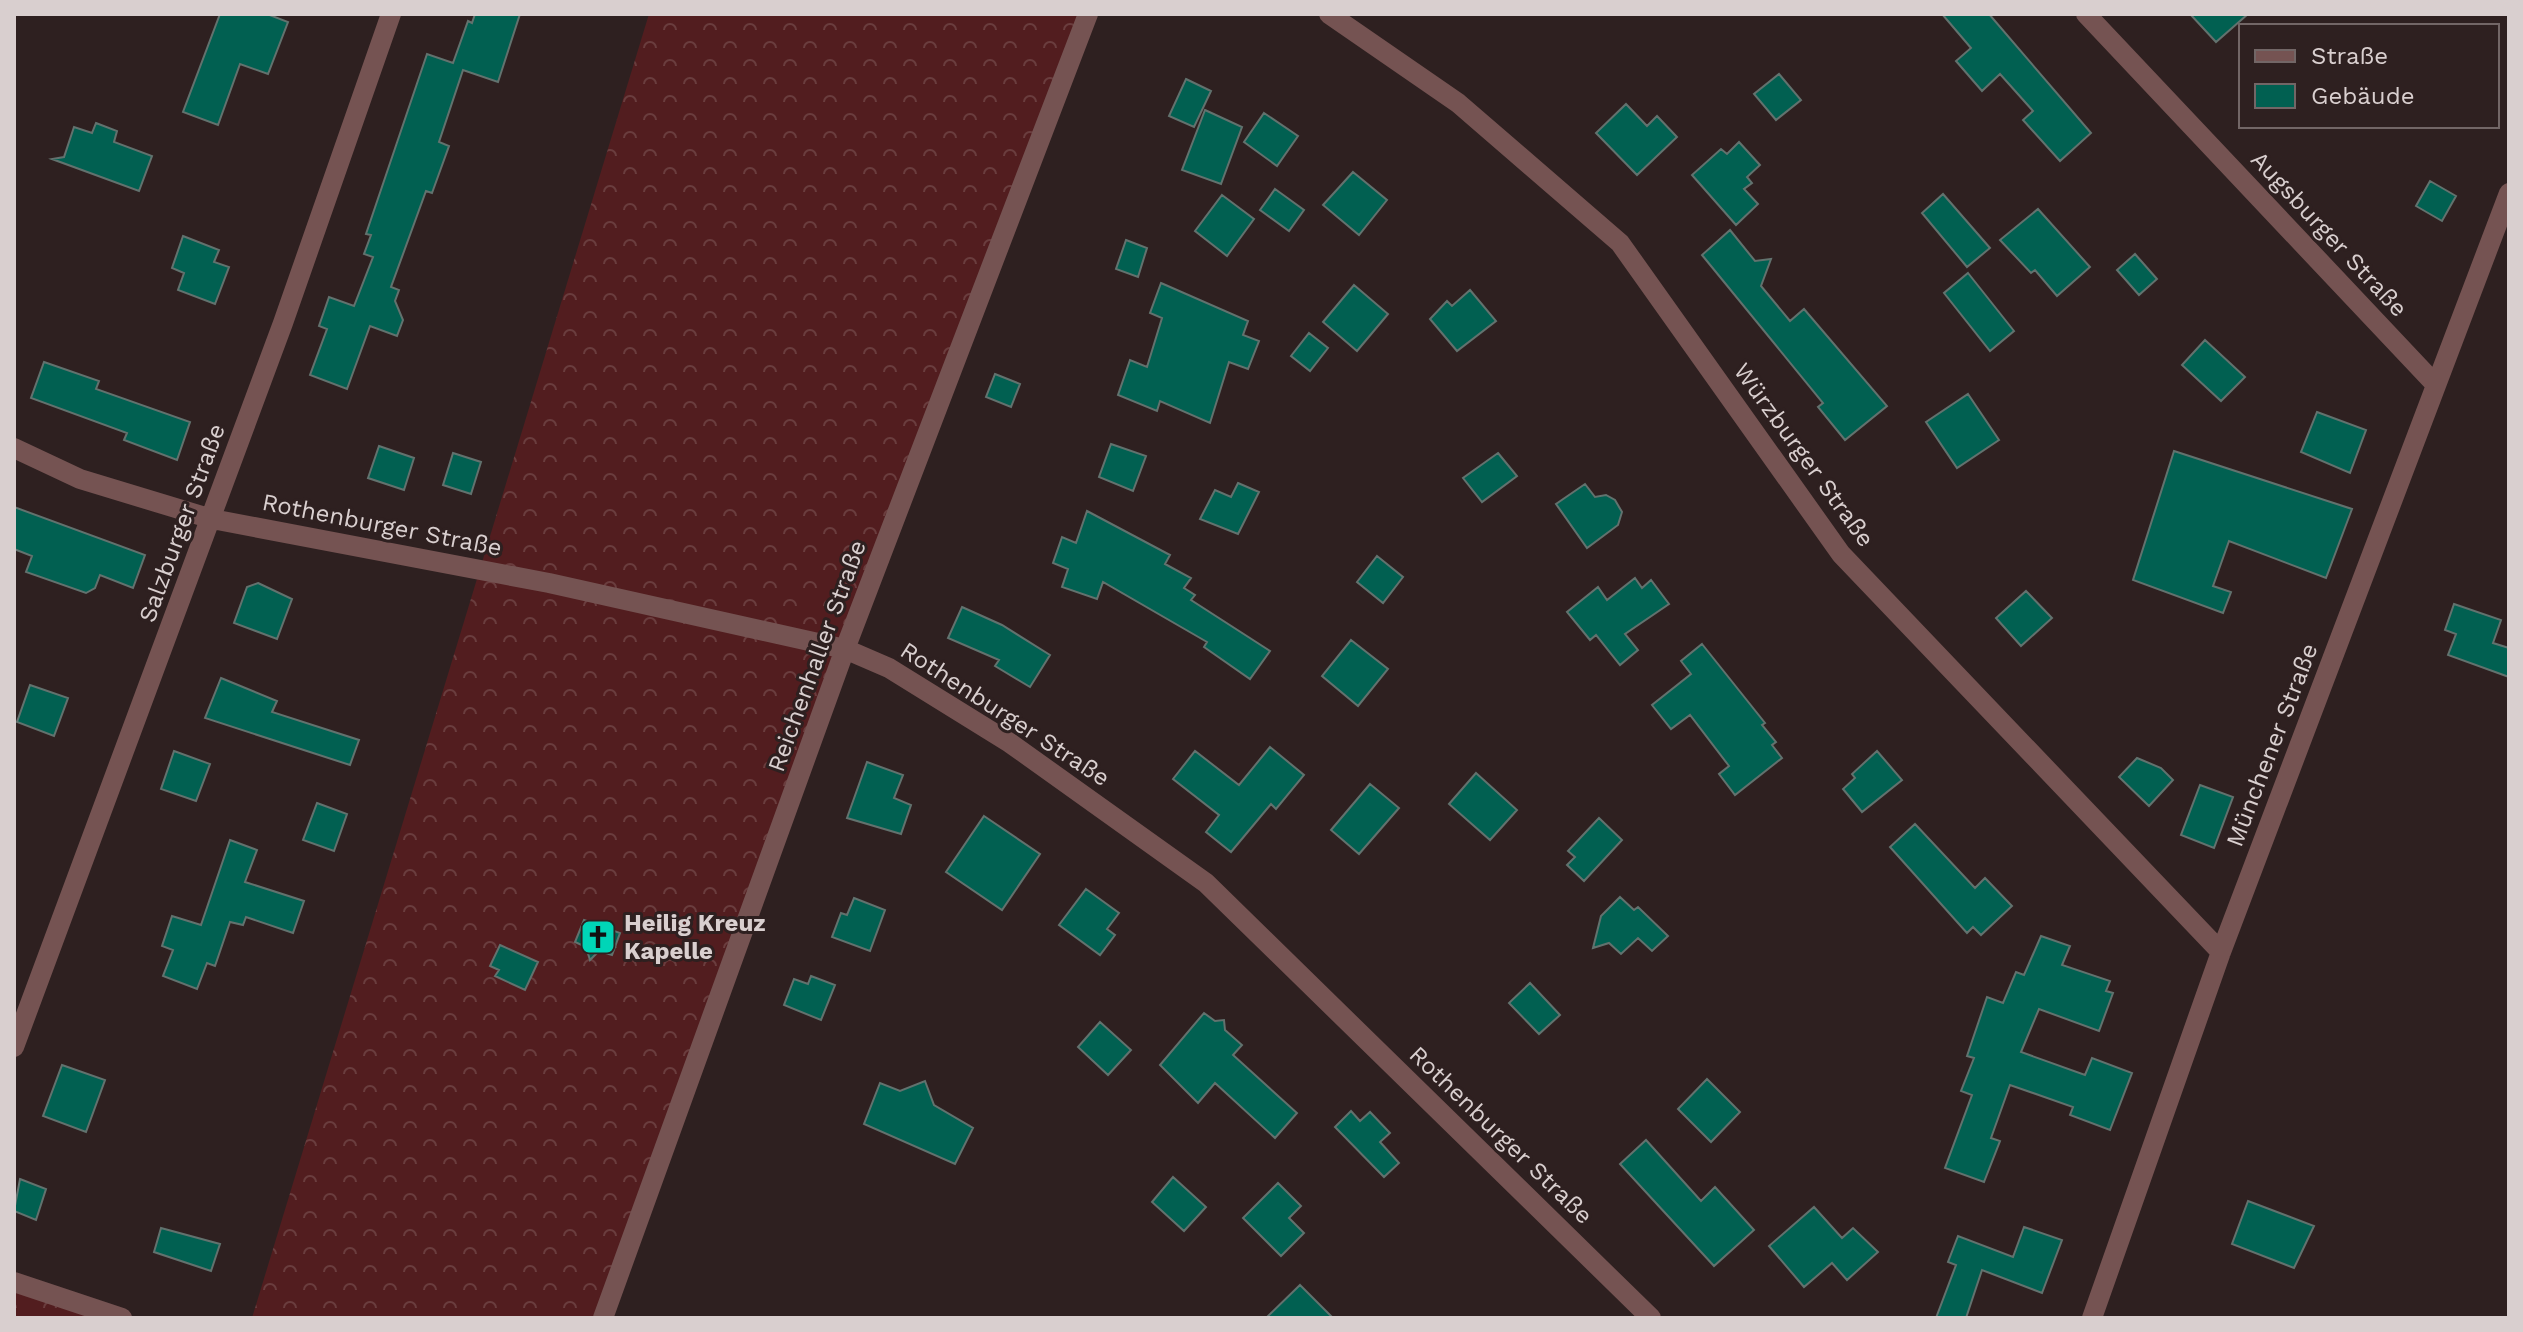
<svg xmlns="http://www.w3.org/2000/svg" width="2523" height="1332" viewBox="0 0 2523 1332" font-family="'Work Sans',sans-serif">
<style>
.forest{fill:url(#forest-crowns)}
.building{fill:#016051;stroke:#62726e;stroke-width:2}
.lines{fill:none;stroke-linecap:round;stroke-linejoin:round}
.minor{stroke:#755352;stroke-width:20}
.labels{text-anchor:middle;stroke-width:6;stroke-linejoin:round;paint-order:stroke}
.street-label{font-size:24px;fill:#d9cfcf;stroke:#2e2020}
.poi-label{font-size:24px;font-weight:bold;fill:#d9cfcf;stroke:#2e2020;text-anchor:start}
</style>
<defs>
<pattern id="forest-crowns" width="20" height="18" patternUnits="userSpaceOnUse" patternTransform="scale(2)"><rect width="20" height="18" fill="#521d1f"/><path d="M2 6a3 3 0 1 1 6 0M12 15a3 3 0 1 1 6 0" fill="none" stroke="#6a3d3e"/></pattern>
</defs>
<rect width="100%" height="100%" fill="#2e2020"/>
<!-- forest -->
<path class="forest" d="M 649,14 L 1092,14 L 602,1318 L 252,1318 Z
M 14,1289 L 109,1318 L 14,1318 Z"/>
<!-- building -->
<path class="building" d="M 220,14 L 267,14 L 288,22 L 268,74 L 240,64 L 218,125 L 183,112 Z
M 475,14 L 520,14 L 498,82 L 463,70 L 439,142 L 449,146 L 432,193 L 426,191 L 391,287 L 399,290 L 395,301 L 403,320 L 397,336 L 370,326 L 347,389 L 310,375 L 327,329 L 319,326 L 329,297 L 354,306 L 373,257 L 364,254 L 371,235 L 366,234 L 427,54 L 453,63 L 468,21 L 472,23 Z
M 1942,14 L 1989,14 L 2091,133 L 2060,161 L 2023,120 L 2033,111 L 2000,74 L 1982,91 L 1956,61 L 1971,48 Z
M 2190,14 L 2248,14 L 2216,42 Z
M 1779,74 L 1801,100 L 1776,120 L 1754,94 Z
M 1186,79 L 1211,91 L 1194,127 L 1169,116 Z
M 1626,104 L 1647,126 L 1657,116 L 1677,137 L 1637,175 L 1596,133 Z
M 1205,110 L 1242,127 L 1221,184 L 1182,170 Z
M 1264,113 L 1298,136 L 1277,166 L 1244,142 Z
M 96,123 L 117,131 L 114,142 L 152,156 L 139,191 L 52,159 L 64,157 L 74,127 L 92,133 Z
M 1739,142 L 1760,165 L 1747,177 L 1752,183 L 1744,189 L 1758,204 L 1736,225 L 1692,175 L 1721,149 L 1727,154 Z
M 1353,172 L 1387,200 L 1359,235 L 1323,205 Z
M 2430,181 L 2456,196 L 2442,221 L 2416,206 Z
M 1275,189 L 1304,210 L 1289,231 L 1260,210 Z
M 1943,194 L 1990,248 L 1967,267 L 1922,213 Z
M 1222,195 L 1254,219 L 1227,256 L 1195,231 Z
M 2038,209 L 2090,267 L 2057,296 L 2035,270 L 2031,273 L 2000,240 Z
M 1730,230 L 1755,261 L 1771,259 L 1761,286 L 1790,321 L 1804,309 L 1887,406 L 1845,440 L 1818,407 L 1823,403 L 1702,255 Z
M 183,236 L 219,250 L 214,262 L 229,267 L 215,304 L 178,290 L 184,273 L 172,268 Z
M 1126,240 L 1147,248 L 1138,277 L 1116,269 Z
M 2135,254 L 2157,279 L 2139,295 L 2117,270 Z
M 1968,273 L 2014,331 L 1990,351 L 1944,293 Z
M 1161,283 L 1248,321 L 1243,335 L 1259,341 L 1248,369 L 1229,362 L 1210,423 L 1160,401 L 1157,411 L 1118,395 L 1130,360 L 1147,367 L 1162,318 L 1150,313 Z
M 1354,285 L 1388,314 L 1357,351 L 1323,322 Z
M 1470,290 L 1496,321 L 1457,351 L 1430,319 L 1447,301 L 1452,306 Z
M 1309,333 L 1328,348 L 1310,371 L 1291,356 Z
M 2205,340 L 2245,377 L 2221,401 L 2182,365 Z
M 44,362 L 99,381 L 96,389 L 190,422 L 177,460 L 124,440 L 127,433 L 31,398 Z
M 995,374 L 1020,384 L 1011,407 L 986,397 Z
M 1968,394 L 1999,440 L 1957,468 L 1926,422 Z
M 2317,412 L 2366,430 L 2350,473 L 2301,452 Z
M 1111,444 L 1146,456 L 1133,491 L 1099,477 Z
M 379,446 L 414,458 L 404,490 L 368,478 Z
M 2174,451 L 2352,509 L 2326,578 L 2229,541 L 2213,586 L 2231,592 L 2223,613 L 2133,580 Z
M 453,453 L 481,462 L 471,494 L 443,485 Z
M 1498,453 L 1517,476 L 1482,502 L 1463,478 Z
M 1238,483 L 1259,492 L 1238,534 L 1200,519 L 1215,490 L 1231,497 Z
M 1585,484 L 1595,497 L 1606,495 L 1615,500 L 1622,512 L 1618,525 L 1587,548 L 1556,504 Z
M 14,507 L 145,555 L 133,588 L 100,575 L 95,588 L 86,593 L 26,572 L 32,556 L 14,549 Z
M 1087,511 L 1170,555 L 1165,564 L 1191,578 L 1184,588 L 1195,595 L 1191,600 L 1270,651 L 1250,679 L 1204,647 L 1207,642 L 1103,582 L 1097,599 L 1062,587 L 1068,569 L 1053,563 L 1062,537 L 1076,543 Z
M 1377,556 L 1403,577 L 1383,603 L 1357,582 Z
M 1635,578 L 1642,588 L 1651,580 L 1669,604 L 1625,634 L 1638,650 L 1620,665 L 1596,635 L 1590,640 L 1567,612 L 1598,587 L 1607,600 Z
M 258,583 L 292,599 L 277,639 L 234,623 L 247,587 Z
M 2026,591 L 2052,618 L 2021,646 L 1996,618 Z
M 2454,604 L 2501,620 L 2493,643 L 2509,648 L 2509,677 L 2448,655 L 2456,634 L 2445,630 Z
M 962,607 L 1002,625 L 1050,655 L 1030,687 L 995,666 L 999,660 L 948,638 Z
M 1351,640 L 1388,669 L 1358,706 L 1322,676 Z
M 1702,644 L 1765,723 L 1762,725 L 1776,742 L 1772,745 L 1782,758 L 1735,795 L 1719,774 L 1729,766 L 1690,715 L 1671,729 L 1652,705 L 1691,674 L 1681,661 Z
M 221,678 L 277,701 L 272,712 L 359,740 L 350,765 L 205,718 Z
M 30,685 L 68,698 L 54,736 L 17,722 Z
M 1270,747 L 1304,775 L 1276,809 L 1271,804 L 1231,852 L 1206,832 L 1219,815 L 1173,779 L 1195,751 L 1239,785 Z
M 174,751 L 210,764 L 196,801 L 161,789 Z
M 1877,751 L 1902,780 L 1862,812 L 1843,789 L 1855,778 L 1852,774 Z
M 2137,758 L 2161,768 L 2173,780 L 2149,806 L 2119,777 Z
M 867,762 L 903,775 L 894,798 L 911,805 L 901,834 L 847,818 Z
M 1476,773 L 1517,810 L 1490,840 L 1449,804 Z
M 1370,784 L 1399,808 L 1359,854 L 1331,830 Z
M 2200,785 L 2233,797 L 2214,848 L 2181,835 Z
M 317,803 L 347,814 L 334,851 L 303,840 Z
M 984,816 L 1040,854 L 1002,910 L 946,872 Z
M 1599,818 L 1622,840 L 1584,881 L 1567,865 L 1575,857 L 1568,851 Z
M 1915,824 L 1975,888 L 1985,878 L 2012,906 L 1981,935 L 1973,927 L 1967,933 L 1890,847 Z
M 230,840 L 257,850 L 245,882 L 304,901 L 293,933 L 246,917 L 243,925 L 230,922 L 215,966 L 207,963 L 197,989 L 163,976 L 173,950 L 162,946 L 172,916 L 201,925 Z
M 1086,889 L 1119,913 L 1107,929 L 1115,935 L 1100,955 L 1059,925 Z
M 1620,897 L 1634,910 L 1638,907 L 1668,936 L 1652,951 L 1638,938 L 1621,954 L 1609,943 L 1593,948 L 1601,916 Z
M 854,898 L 885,910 L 870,951 L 832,937 L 841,913 L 847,915 Z
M 584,920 L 620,933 L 612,955 L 599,951 L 590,960 L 586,947 L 575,942 Z
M 2041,936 L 2070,946 L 2062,965 L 2110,981 L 2106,991 L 2113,993 L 2099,1031 L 2039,1009 L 2021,1052 L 2085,1075 L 2092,1058 L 2132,1073 L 2110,1130 L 2070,1115 L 2073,1107 L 2010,1085 L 1991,1138 L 2000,1141 L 1984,1182 L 1945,1168 L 1972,1095 L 1961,1091 L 1974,1058 L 1967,1056 L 1987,997 L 2003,1003 L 2016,972 L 2024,975 Z
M 500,945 L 538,962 L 525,990 L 495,976 L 499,970 L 490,966 Z
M 811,976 L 835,985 L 821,1020 L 784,1005 L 794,979 L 808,984 Z
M 1530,983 L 1560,1015 L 1539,1034 L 1509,1003 Z
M 1204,1013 L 1215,1021 L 1224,1020 L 1225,1030 L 1242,1045 L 1233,1055 L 1297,1113 L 1275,1138 L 1215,1083 L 1198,1103 L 1160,1065 Z
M 1100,1022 L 1131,1050 L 1108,1075 L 1078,1047 Z
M 62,1065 L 105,1080 L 86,1132 L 43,1116 Z
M 1707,1079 L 1740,1112 L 1711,1142 L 1678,1109 Z
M 925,1081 L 934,1105 L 973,1128 L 955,1164 L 864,1124 L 880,1083 L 900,1091 Z
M 1351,1111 L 1360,1121 L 1370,1112 L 1390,1133 L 1380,1142 L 1399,1163 L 1384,1177 L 1335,1127 Z
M 1646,1140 L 1701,1201 L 1715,1187 L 1754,1230 L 1714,1266 L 1620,1164 Z
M 1173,1177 L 1206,1207 L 1184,1231 L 1152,1202 Z
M 20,1179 L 46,1189 L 36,1220 L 14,1211 Z
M 1278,1183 L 1301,1206 L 1289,1218 L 1304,1233 L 1281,1256 L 1243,1218 Z
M 2248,1201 L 2314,1226 L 2294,1268 L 2232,1244 Z
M 1814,1207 L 1842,1238 L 1853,1228 L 1878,1252 L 1847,1280 L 1832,1263 L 1804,1287 L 1769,1246 Z
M 2024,1227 L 2062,1240 L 2042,1293 L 1982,1270 L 1966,1318 L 1936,1318 L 1956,1265 L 1948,1262 L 1958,1236 L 2013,1257 Z
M 161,1228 L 220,1244 L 211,1271 L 154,1252 Z
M 1300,1285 L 1333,1318 L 1266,1318 Z"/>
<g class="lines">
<!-- minor -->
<path class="minor" d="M 1329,14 L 1458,103 L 1620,243 L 1841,554 L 2221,952
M 2086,14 L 2436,385
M 14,448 L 80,479 L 212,519 L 549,583 L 845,649 L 889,668 L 1010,743 L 1206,883 L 1651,1318
M 14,1047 L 283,323 L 391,14
M 14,1282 L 122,1318
M 603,1318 L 845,649 L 1088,14
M 2092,1318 L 2221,952 L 2509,193"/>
</g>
<!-- icons -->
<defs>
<symbol id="church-square" viewBox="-11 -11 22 22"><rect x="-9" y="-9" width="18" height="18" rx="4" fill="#00d5b7" stroke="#2e2020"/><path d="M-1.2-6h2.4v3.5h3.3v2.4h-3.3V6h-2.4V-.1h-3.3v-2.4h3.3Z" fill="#111"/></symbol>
</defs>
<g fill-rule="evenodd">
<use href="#church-square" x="578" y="917" width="40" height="40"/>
</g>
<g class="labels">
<!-- street labels -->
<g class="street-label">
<text transform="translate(2329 234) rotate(47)" y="8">Augsburger Straße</text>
<text transform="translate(1804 455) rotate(54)" y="8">Würzburger Straße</text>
<text transform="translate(182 523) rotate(-70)" y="8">Salzburger Straße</text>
<text transform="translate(382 525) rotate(11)" y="8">Rothenburger Straße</text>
<text transform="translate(817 656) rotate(-70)" y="8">Reichenhaller Straße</text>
<text transform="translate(1005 714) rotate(33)" y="8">Rothenburger Straße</text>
<text transform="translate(2272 745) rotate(-69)" y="8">Münchener Straße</text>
<text transform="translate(1501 1135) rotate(44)" y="8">Rothenburger Straße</text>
</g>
<!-- poi labels -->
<g class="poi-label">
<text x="624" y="931">Heilig Kreuz<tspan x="624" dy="28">Kapelle</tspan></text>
</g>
</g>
<!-- border -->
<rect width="2523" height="1332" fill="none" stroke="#d9cfcf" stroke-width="32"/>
<!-- legend -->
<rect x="2239" y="24" width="260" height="104" fill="#2e2020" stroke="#726666" stroke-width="2"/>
<rect x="2255" y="50" width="40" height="12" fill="#755352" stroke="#726666" stroke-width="2"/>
<text x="2311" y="64" font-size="24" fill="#d9cfcf">Straße</text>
<rect x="2255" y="84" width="40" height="24" fill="#016051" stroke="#726666" stroke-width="2"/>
<text x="2311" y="104" font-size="24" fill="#d9cfcf">Gebäude</text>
</svg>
